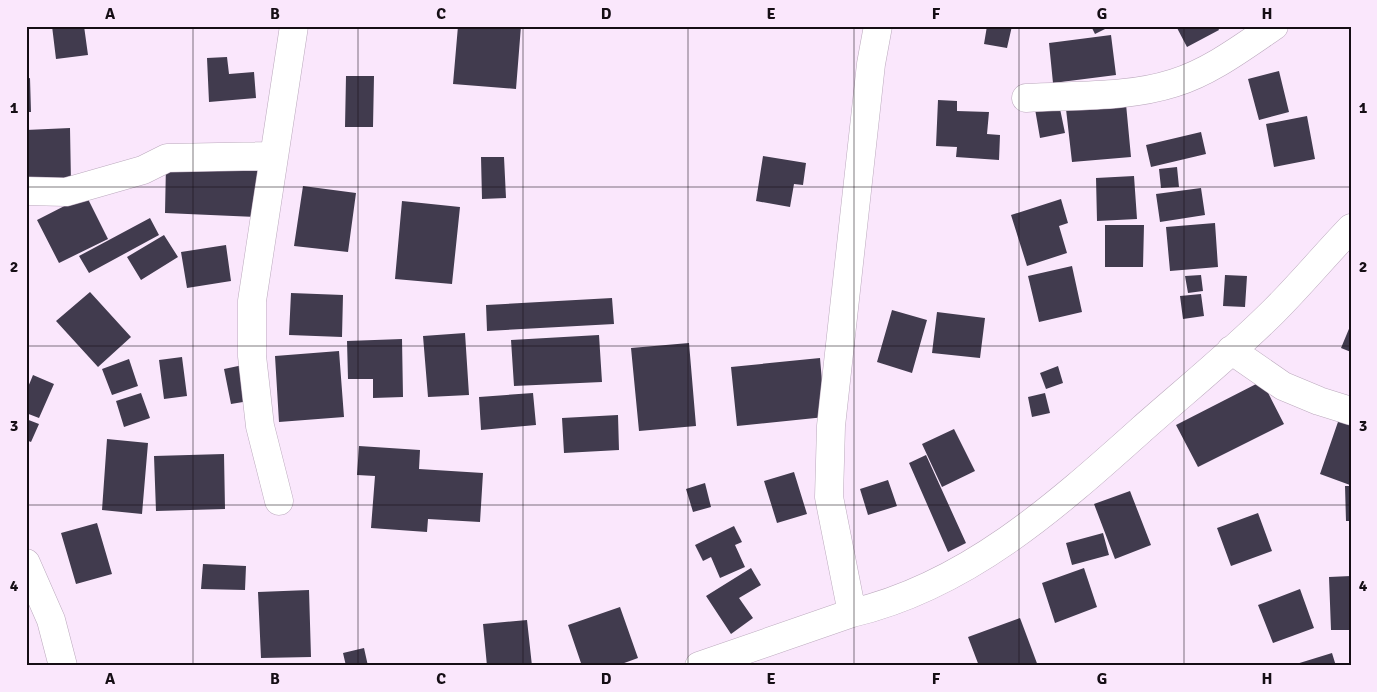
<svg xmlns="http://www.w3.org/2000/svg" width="1377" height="692" viewBox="0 0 1377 692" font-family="Signika,sans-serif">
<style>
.building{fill:#413b4e}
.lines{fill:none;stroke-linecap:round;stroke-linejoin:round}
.minor-casing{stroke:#bba9bd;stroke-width:29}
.minor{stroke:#fff;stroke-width:28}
.grid{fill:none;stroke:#150e15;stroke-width:1;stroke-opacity:0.55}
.neatline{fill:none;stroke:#150e15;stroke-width:2}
.grid-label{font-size:16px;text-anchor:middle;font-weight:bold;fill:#150e15}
</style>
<rect width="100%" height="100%" fill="#fae7fc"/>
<!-- building -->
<path class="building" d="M 52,26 L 84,26 L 88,55 L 56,59 Z
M 458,26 L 521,26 L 516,89 L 453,84 Z
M 987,26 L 1012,26 L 1007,48 L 984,44 Z
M 1091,26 L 1111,26 L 1095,34 Z
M 1176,26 L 1217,26 L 1219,30 L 1187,47 Z
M 1111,35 L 1116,75 L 1053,83 L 1049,43 Z
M 227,57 L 229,74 L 254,72 L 256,98 L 209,102 L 207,58 Z
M 1279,71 L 1289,112 L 1259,120 L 1248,79 Z
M 346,76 L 374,76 L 373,127 L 345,127 Z
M 30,78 L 31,112 L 26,112 L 26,79 Z
M 938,100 L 957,101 L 957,111 L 989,112 L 987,134 L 1000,135 L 999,160 L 956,157 L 957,147 L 936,146 Z
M 1059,104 L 1065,133 L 1040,138 L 1035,109 Z
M 1126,104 L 1131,157 L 1072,162 L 1066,109 Z
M 1307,116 L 1315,159 L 1274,167 L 1266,124 Z
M 70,128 L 71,183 L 26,185 L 26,130 Z
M 1201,132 L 1206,154 L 1151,167 L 1146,145 Z
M 763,156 L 806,163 L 803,185 L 794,184 L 790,207 L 756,201 Z
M 481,157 L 504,157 L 506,198 L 482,199 Z
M 166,164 L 258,168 L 256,217 L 165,213 Z
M 1177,167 L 1179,187 L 1161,188 L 1159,169 Z
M 1134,176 L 1137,219 L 1097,221 L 1096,178 Z
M 303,186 L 356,193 L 348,252 L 294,246 Z
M 1201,188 L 1205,215 L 1160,222 L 1156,194 Z
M 86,195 L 108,239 L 59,263 L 37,220 Z
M 1061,199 L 1068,223 L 1059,226 L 1067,253 L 1027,266 L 1011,215 Z
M 402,201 L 460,207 L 452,284 L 395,279 Z
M 150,218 L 159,235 L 89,273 L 79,256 Z
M 1215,223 L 1218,267 L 1170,271 L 1166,227 Z
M 1105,225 L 1144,225 L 1143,267 L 1105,267 Z
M 164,235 L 178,257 L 141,280 L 127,257 Z
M 226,245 L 231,281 L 187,288 L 181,252 Z
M 1072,266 L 1082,312 L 1039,322 L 1028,276 Z
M 1201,275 L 1203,291 L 1188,293 L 1185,276 Z
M 1225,275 L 1247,276 L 1245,307 L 1223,306 Z
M 90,292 L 131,337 L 98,367 L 56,321 Z
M 291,293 L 343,295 L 342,337 L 289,335 Z
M 1201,294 L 1204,316 L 1183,319 L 1180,296 Z
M 612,298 L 614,324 L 487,331 L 486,305 Z
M 892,310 L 927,320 L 912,373 L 877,362 Z
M 937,312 L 985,318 L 980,358 L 932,353 Z
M 1351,324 L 1351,352 L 1341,348 Z
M 465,333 L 469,395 L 428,397 L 423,336 Z
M 599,335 L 602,382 L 514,386 L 511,340 Z
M 402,339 L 403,397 L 373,398 L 373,379 L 348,379 L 347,341 Z
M 689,343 L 696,426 L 639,431 L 631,348 Z
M 339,351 L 344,417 L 279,422 L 275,356 Z
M 182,357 L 187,396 L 164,399 L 159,360 Z
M 820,358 L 825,417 L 737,426 L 731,367 Z
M 129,359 L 138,386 L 112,395 L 102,369 Z
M 243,365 L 249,401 L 231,404 L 224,369 Z
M 1058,366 L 1063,383 L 1046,389 L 1040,373 Z
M 33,375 L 54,384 L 39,418 L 26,413 L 26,392 Z
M 1262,381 L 1284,424 L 1198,467 L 1176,425 Z
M 141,393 L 150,418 L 124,427 L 116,401 Z
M 533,393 L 536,425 L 481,430 L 479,397 Z
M 1045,393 L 1050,413 L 1032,417 L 1028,397 Z
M 618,415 L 619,450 L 564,453 L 562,418 Z
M 26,419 L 39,424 L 31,442 L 26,440 Z
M 1339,419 L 1351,423 L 1350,485 L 1320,474 Z
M 954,429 L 975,471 L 942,487 L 922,444 Z
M 107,439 L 148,443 L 142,514 L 102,510 Z
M 359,446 L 420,450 L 419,469 L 483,473 L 480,522 L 428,519 L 427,532 L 371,528 L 375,476 L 357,475 Z
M 224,454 L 225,509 L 156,511 L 154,456 Z
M 926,455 L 966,543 L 948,552 L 909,463 Z
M 794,472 L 807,514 L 777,523 L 764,481 Z
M 888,480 L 897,506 L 868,515 L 860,489 Z
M 705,483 L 711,507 L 693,512 L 686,489 Z
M 1345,486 L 1351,486 L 1351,521 L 1346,521 Z
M 1130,491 L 1151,545 L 1115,559 L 1094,504 Z
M 1258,513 L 1272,551 L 1231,566 L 1217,528 Z
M 97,523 L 112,574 L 76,584 L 61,533 Z
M 734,526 L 742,542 L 735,545 L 745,567 L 720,578 L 711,557 L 703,561 L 695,545 Z
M 1103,533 L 1109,555 L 1072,565 L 1066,543 Z
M 203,564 L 246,566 L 245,590 L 201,589 Z
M 751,568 L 761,585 L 739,598 L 753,618 L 731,634 L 706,596 Z
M 1084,568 L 1097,607 L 1055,623 L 1042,583 Z
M 1351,576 L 1351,630 L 1331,630 L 1329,577 Z
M 1300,589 L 1314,628 L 1273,643 L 1258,605 Z
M 309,590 L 311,657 L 261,658 L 258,592 Z
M 620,607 L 638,658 L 616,666 L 582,666 L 568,625 Z
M 1020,618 L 1038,666 L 979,666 L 968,637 Z
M 527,620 L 532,666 L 487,666 L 483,624 Z
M 364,648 L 368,666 L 346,666 L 343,653 Z
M 1332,653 L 1336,666 L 1293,666 L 1293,665 Z"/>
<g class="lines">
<defs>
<path id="minor" d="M 1026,98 C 1075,95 1127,98 1174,83 C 1210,72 1243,47 1274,26
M 26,191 L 66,192 L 143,170 L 167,158 L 274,156
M 1231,350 L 1283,386 L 1319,401 L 1351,411
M 279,501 L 260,426 L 252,356 L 252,301 L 294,26
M 26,563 L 51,620 L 63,666
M 852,613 L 829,497 L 831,426 L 871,64 L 878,26
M 699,666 L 852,613 C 967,586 1056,506 1142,429 C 1186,390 1232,353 1274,311 C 1301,284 1325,255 1351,228"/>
</defs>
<!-- minor casing -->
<use href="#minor" class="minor-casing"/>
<!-- minor -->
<use href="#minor" class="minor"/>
</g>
<!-- grid -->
<path class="grid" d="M 193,26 L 193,666M 358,26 L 358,666M 523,26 L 523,666M 688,26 L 688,666M 854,26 L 854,666M 1019,26 L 1019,666M 1184,26 L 1184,666M 26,187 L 1351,187M 26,346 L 1351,346M 26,505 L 1351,505"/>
<!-- border -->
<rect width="1377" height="692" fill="none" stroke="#fae7fc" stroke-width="55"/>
<rect x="28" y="28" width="1322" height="636" class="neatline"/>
<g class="grid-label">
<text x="110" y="19">A</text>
<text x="275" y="19">B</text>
<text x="441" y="19">C</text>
<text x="606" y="19">D</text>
<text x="771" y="19">E</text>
<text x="936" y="19">F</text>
<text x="1102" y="19">G</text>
<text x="1267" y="19">H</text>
<text x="14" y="113">1</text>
<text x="1363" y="113">1</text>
<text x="14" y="272">2</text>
<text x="1363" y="272">2</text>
<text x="14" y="431">3</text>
<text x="1363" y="431">3</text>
<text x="14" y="591">4</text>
<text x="1363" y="591">4</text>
<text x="110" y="684">A</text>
<text x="275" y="684">B</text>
<text x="441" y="684">C</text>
<text x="606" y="684">D</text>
<text x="771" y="684">E</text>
<text x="936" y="684">F</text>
<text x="1102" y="684">G</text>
<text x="1267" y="684">H</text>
</g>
</svg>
